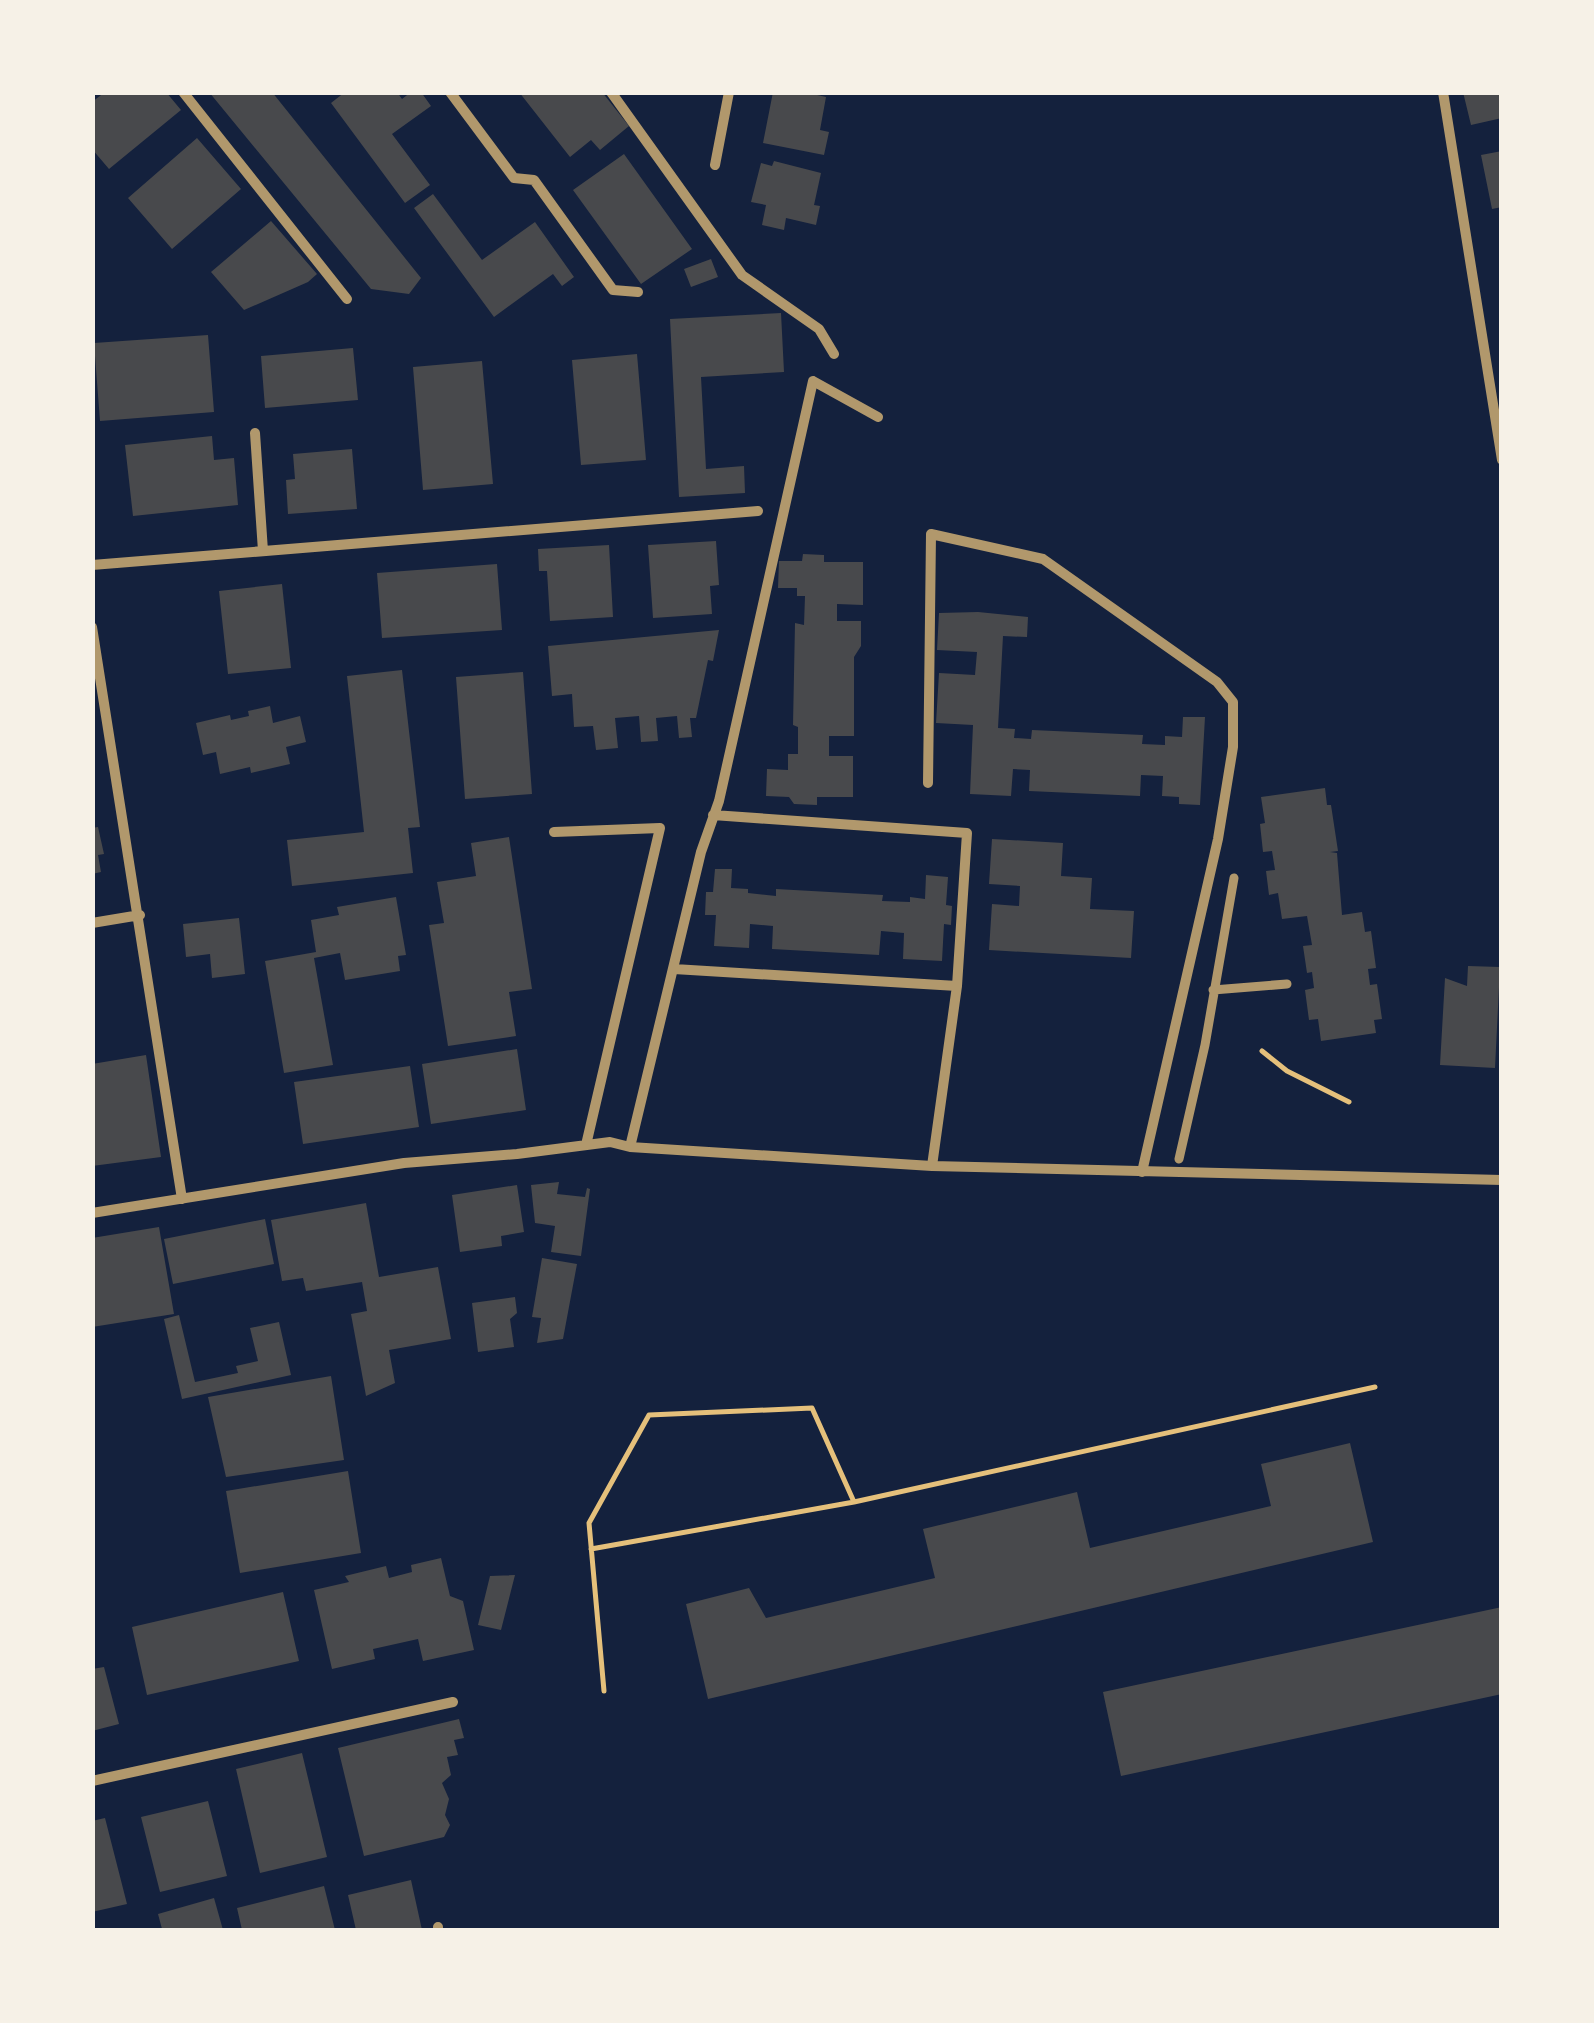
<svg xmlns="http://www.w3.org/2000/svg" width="1594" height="2023" viewBox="0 0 1594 2023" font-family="'PT Sans',sans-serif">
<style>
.building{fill:#48494c}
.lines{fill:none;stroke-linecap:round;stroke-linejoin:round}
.path{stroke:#e5c07b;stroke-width:5}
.pedestrian{stroke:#b1986c;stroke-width:9}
.minor{stroke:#b1986c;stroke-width:10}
</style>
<rect width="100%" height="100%" fill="#14213d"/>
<!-- building -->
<path class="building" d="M 105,92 L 166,92 L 181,110 L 109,169 L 92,149 L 92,102 Z
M 209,92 L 272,92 L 421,278 L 409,294 L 371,289 Z
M 345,92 L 397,92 L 402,99 L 411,92 L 421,92 L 431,106 L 392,134 L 430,185 L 405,203 L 331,103 Z
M 519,92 L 602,92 L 629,126 L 600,150 L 591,140 L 570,157 Z
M 773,92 L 804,92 L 826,97 L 820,130 L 829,132 L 824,155 L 763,143 Z
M 1463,92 L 1502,92 L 1502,118 L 1471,125 Z
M 197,138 L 241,189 L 172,249 L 128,198 Z
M 1502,151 L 1502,207 L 1492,209 L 1481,155 Z
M 624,154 L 692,249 L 641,284 L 573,190 Z
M 774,161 L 821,173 L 814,205 L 820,206 L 816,225 L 786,218 L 784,230 L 762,225 L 766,205 L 751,202 L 761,163 L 772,166 Z
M 433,194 L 482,260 L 535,222 L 574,277 L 562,286 L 553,274 L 494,317 L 414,208 Z
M 271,221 L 317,274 L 308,282 L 244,310 L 211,272 Z
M 711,259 L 718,277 L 691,287 L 684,269 Z
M 781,313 L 784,372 L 701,377 L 706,469 L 744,466 L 745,493 L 679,497 L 670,319 Z
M 208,335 L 214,412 L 100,421 L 94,343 Z
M 353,348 L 358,400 L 265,408 L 261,356 Z
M 637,354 L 646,460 L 581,465 L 572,360 Z
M 482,361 L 493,484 L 423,490 L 413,367 Z
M 212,436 L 214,460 L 234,458 L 238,505 L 133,516 L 125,445 Z
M 352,449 L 357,509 L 288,514 L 286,480 L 295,479 L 293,454 Z
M 716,541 L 719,585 L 710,586 L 712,614 L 653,618 L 648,545 Z
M 609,545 L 613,617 L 550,621 L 547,571 L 539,571 L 538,549 Z
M 803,554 L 824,555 L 824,562 L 863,562 L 863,605 L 837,604 L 837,621 L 861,621 L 861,646 L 854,657 L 854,736 L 829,736 L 829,756 L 853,756 L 853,797 L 817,797 L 817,805 L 794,804 L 789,797 L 766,796 L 767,769 L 788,770 L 788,754 L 798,754 L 798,727 L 793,725 L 795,623 L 804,625 L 805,596 L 797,596 L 797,588 L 778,588 L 779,561 L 802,561 Z
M 497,564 L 502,630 L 382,638 L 377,573 Z
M 282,584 L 291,668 L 228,674 L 219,591 Z
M 978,612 L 1028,617 L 1027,637 L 1003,636 L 998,728 L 1015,729 L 1014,738 L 1031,739 L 1032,730 L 1143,735 L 1142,744 L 1165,745 L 1165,736 L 1182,737 L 1183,717 L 1205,717 L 1200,805 L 1179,804 L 1179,797 L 1162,796 L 1163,776 L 1141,775 L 1140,796 L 1029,791 L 1030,770 L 1013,769 L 1011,796 L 970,794 L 973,725 L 936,723 L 939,673 L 975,675 L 977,652 L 937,650 L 939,613 Z
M 719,630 L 713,661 L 708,660 L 696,718 L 690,718 L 692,737 L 679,738 L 677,716 L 656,718 L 658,741 L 641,742 L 639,716 L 615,718 L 618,748 L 596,750 L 593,726 L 574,727 L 572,694 L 552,696 L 548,646 Z
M 402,670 L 420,827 L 408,828 L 413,873 L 292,886 L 287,840 L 364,832 L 347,676 Z
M 523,672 L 532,794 L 465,799 L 456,677 Z
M 270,706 L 273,723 L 300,716 L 306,742 L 286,747 L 290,764 L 251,773 L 250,767 L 220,774 L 216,752 L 203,755 L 196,723 L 230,715 L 231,720 L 249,716 L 248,711 Z
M 1325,788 L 1327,805 L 1331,805 L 1338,851 L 1330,852 L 1337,853 L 1342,915 L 1362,912 L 1365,932 L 1371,931 L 1376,968 L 1368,969 L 1370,985 L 1377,984 L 1382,1019 L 1374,1020 L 1376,1033 L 1321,1041 L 1318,1019 L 1309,1020 L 1305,990 L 1314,988 L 1312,972 L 1307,973 L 1303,946 L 1312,945 L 1307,916 L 1282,919 L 1278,893 L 1269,895 L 1266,871 L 1275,870 L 1272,851 L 1263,852 L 1260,824 L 1265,823 L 1261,797 Z
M 98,827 L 104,854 L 98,855 L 101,872 L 92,874 L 92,828 Z
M 509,837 L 532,989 L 509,992 L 516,1036 L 448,1046 L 429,925 L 444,923 L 437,882 L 476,876 L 471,843 Z
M 992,839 L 1063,843 L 1061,876 L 1092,878 L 1090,909 L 1134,911 L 1131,958 L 989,950 L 992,904 L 1019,906 L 1020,886 L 989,884 Z
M 715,869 L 732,869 L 731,888 L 748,889 L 748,893 L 776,896 L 776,889 L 883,895 L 882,901 L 910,902 L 910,897 L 925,899 L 926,875 L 948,877 L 946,905 L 952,906 L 951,925 L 944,924 L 942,961 L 903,959 L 904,933 L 881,931 L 879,955 L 772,949 L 773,926 L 750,924 L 749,948 L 714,946 L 716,915 L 705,915 L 706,892 L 713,892 Z
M 396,897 L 406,955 L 398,956 L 400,971 L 345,980 L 340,953 L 314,958 L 333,1065 L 284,1073 L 265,961 L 316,952 L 311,920 L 339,915 L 337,907 Z
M 239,918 L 245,974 L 212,978 L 210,954 L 186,957 L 183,924 Z
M 1468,966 L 1500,967 L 1495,1068 L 1440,1065 L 1445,978 L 1467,986 Z
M 517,1049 L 526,1110 L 431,1124 L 422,1064 Z
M 146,1055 L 161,1157 L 92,1166 L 92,1064 Z
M 410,1066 L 419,1127 L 303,1144 L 294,1082 Z
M 559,1182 L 557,1194 L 585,1197 L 587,1188 L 590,1189 L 581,1256 L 551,1252 L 555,1226 L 535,1223 L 531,1185 Z
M 517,1185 L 524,1232 L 501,1236 L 502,1246 L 460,1252 L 452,1195 Z
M 366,1203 L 379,1277 L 438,1267 L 451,1339 L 389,1350 L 395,1383 L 366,1396 L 351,1314 L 367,1311 L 362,1282 L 306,1291 L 303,1278 L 282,1281 L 271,1220 Z
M 265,1219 L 274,1264 L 173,1284 L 164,1239 Z
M 159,1227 L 174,1314 L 92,1327 L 92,1238 Z
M 542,1258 L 577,1264 L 563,1339 L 537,1343 L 541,1318 L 532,1317 Z
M 515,1297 L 517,1313 L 510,1319 L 514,1347 L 478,1352 L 472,1303 Z
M 179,1315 L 195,1382 L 238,1373 L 236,1366 L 258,1361 L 250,1328 L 279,1322 L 291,1375 L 182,1399 L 164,1319 Z
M 331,1376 L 344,1460 L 226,1477 L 208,1397 Z
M 1350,1443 L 1373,1542 L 708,1699 L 686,1604 L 749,1588 L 766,1618 L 935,1578 L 923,1529 L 1077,1492 L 1090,1548 L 1271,1506 L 1261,1464 Z
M 348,1471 L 361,1553 L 240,1573 L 226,1491 Z
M 441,1558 L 450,1596 L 463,1601 L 474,1650 L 423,1661 L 418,1639 L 373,1649 L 375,1659 L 332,1669 L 314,1590 L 349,1582 L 345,1576 L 386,1566 L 389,1578 L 412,1572 L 411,1565 Z
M 515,1575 L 501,1630 L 478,1625 L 490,1576 Z
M 283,1592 L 299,1661 L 147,1695 L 132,1627 Z
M 1502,1607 L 1502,1694 L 1121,1776 L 1103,1692 Z
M 104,1667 L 119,1724 L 92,1731 L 92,1669 Z
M 459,1719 L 464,1738 L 454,1740 L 458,1755 L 447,1757 L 451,1775 L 442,1783 L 449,1799 L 445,1815 L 450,1825 L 444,1837 L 364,1856 L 338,1748 Z
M 302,1753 L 327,1857 L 260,1873 L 236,1769 Z
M 208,1801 L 227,1876 L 160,1892 L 141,1817 Z
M 105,1818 L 127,1904 L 92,1912 L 92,1821 Z
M 411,1880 L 422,1930 L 356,1930 L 348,1895 Z
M 324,1886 L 335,1930 L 242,1930 L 237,1908 Z
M 214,1898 L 223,1930 L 162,1929 L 158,1914 Z"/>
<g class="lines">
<!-- path -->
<path class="path" d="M 1262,1051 L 1287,1071 L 1349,1102
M 591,1549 L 854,1502
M 604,1691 L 589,1523 L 649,1415 L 812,1408 L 854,1502 L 1375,1387"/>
<!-- pedestrian -->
<path class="pedestrian" d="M 1213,990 L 1287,984
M 1179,1159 L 1205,1045 L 1234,878"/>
<!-- minor -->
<path class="minor" d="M 183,92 L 347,299
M 450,92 L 514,178 L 534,180 L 613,290 L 638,292
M 611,92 L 742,275 L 819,329 L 834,354
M 1443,92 L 1502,460
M 715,165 L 729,92
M 255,433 L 263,551
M 92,565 L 758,511
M 92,627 L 182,1199
M 928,783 L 931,534 L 1043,559 L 1217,682 L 1233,702 L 1233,747 L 1218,839 L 1142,1172
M 713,815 L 967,833 L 957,986 L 932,1166
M 554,832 L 660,828 L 586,1145
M 92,923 L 140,915
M 674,969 L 957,986
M 630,1147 L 701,852 L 719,801 L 813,381 L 878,417
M 92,1213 L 404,1163 L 517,1154 L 610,1142 L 630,1147 L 932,1166 L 1502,1180
M 92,1781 L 453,1702
M 438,1930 L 438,1927"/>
</g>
<!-- border -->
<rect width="1594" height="2023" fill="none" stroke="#f6f1e7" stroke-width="190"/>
</svg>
